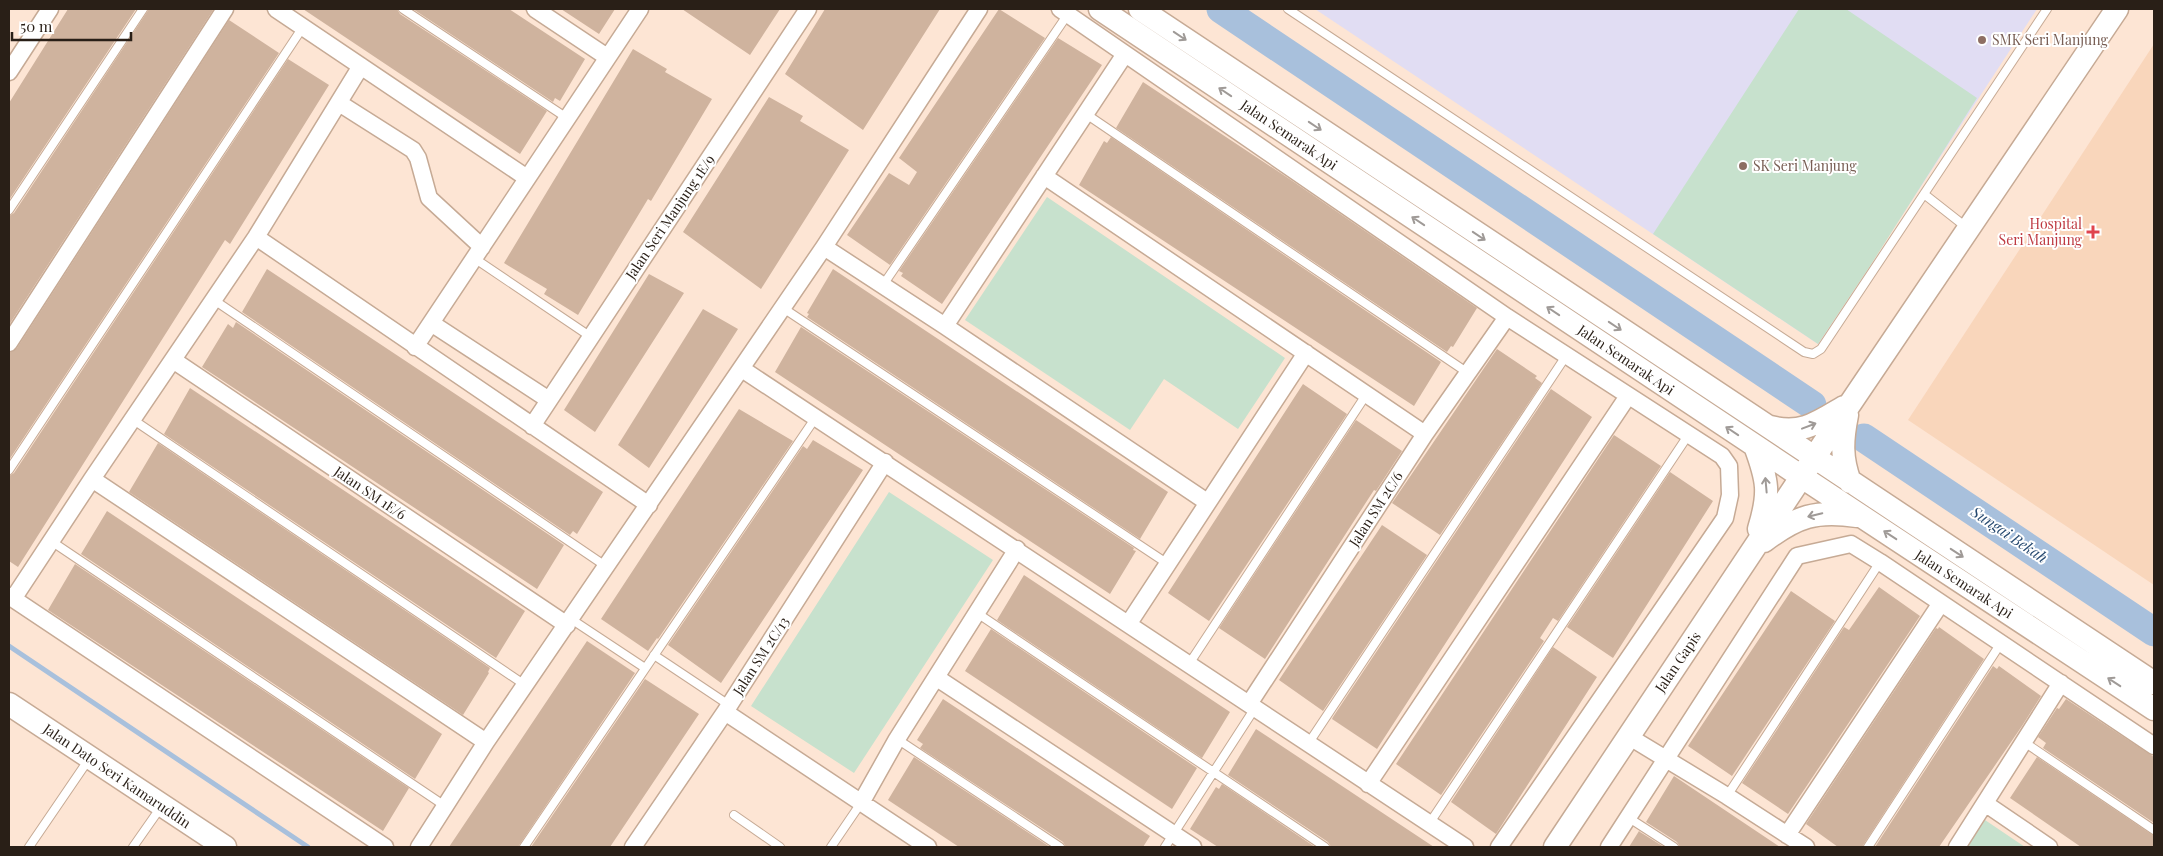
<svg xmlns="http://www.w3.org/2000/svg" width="2163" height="856" viewBox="0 0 2163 856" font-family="'Playfair Display',serif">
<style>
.built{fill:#f9d6bb}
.education{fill:#e1ddf3}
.green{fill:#c7e1cd}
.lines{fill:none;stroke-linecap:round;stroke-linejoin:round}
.stream{stroke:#a8c0dc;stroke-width:5}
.river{stroke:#a8c0dc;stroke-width:29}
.building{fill:#cfb39e}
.lane-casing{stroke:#c6aa95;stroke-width:10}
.street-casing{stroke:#c6aa95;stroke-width:19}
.secondary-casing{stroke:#c6aa95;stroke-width:25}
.lane{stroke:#fff;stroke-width:8}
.street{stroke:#fff;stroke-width:16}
.secondary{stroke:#fff;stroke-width:22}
.oneway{stroke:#9f9a97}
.education-dot{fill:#8d6e63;stroke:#fff;stroke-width:2}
.health-dot{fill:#e0444e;stroke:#fff;stroke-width:2}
.labels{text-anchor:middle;stroke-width:4;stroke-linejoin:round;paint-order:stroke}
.education-label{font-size:14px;fill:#785e54;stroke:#fff;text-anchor:start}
.street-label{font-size:14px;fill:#291f17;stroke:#fff}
.health-label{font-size:14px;fill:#be3a42;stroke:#fff;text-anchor:end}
.water-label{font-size:15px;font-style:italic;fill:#284b71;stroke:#fff}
</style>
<rect width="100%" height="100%" fill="#fde5d4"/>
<!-- built -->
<path class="built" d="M 2154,44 L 2154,585 L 1908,420 Z"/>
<!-- education -->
<path class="education" d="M 1315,9 L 2037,9 L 1818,344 Z"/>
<!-- green -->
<path class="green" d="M 1799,9 L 1846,9 L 1977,98 L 1870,266 L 1818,344 L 1653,234 Z
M 1047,197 L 1285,358 L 1238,429 L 1164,379 L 1130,430 L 965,320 Z
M 889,492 L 993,560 L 854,773 L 751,706 Z
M 1985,820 L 2025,847 L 1967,847 Z"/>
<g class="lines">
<!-- stream -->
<path class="stream" d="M 9,646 L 308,847"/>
<!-- river -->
<path class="river" d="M 1221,9 L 1812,405
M 1864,438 L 2154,632"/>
</g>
<!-- building -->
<path class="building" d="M 68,9 L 136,9 L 9,200 L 9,103 Z
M 149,9 L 213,10 L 9,325 L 9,216 L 14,213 Z
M 303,9 L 397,9 L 400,14 L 547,111 L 520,154 Z
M 413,9 L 509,9 L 585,59 L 560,101 L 555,98 L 553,102 Z
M 561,9 L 615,9 L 599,34 Z
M 682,9 L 780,9 L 750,55 Z
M 825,9 L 940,9 L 863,130 L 785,74 Z
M 999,9 L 1045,38 L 890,265 L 847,235 L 889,173 L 909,185 L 917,172 L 899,158 Z
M 229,20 L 279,53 L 9,460 L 9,353 L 17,348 Z
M 1058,38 L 1102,65 L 942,304 L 901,276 L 903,273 L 899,271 Z
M 633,49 L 667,69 L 665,72 L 712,99 L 651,201 L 648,199 L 578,315 L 544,294 L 547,289 L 504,263 Z
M 288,59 L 329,85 L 230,244 L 225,240 L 18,567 L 9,561 L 9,476 L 14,473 Z
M 1143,82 L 1291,180 L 1477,308 L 1453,347 L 1451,346 L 1447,352 L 1116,128 Z
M 769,97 L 803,116 L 800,121 L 849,150 L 761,289 L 683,232 Z
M 1111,137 L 1441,362 L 1414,406 L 1079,185 L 1104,141 L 1107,143 Z
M 267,269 L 603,492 L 577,534 L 573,531 L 570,535 L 242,312 Z
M 833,269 L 1168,492 L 1140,539 L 807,317 L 809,314 L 807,313 Z
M 649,274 L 684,293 L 595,432 L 564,410 Z
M 703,309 L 738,329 L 649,468 L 618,445 Z
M 236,322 L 564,545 L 537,589 L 202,367 L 228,324 L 233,328 Z
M 801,327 L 1134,548 L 1133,550 L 1136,551 L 1110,594 L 775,372 Z
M 1497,349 L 1537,376 L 1535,378 L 1542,383 L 1440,535 L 1392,503 Z
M 1303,384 L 1347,414 L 1209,621 L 1168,593 Z
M 190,388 L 525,611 L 496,658 L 164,434 Z
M 1551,389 L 1592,417 L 1377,749 L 1332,719 L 1333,717 Z
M 739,409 L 793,441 L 658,639 L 657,638 L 648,651 L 601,619 Z
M 1356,420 L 1402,451 L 1376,491 L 1374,490 L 1265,659 L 1219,628 Z
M 1614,435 L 1661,466 L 1558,621 L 1553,618 L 1540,638 L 1544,641 L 1441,795 L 1396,764 Z
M 813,440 L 863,470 L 721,683 L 668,645 L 803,446 L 807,449 Z
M 158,443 L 490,668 L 488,672 L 489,673 L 463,715 L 129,492 Z
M 1670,472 L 1713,501 L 1613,658 L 1567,627 Z
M 107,511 L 442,734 L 415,779 L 81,554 Z
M 1382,525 L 1427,555 L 1323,711 L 1279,680 Z
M 75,564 L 409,788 L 383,831 L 48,610 Z
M 1024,575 L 1230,712 L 1202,758 L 997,620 Z
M 1879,587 L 1920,616 L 1788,814 L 1742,783 L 1844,627 L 1849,630 Z
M 1791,591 L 1835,621 L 1732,776 L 1688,746 Z
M 1939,627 L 1984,659 L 1862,847 L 1838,847 L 1806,824 L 1936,628 L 1938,629 Z
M 991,629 L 1197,768 L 1172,809 L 965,671 Z
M 587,641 L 635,673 L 518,847 L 449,847 Z
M 1553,647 L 1597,677 L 1496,834 L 1451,802 Z
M 1993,666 L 1997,669 L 1999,666 L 2041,696 L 2022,726 L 1939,847 L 1875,847 Z
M 645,679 L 699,714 L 610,847 L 531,847 Z
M 943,699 L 1150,836 L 1143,847 L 1066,847 L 1063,842 L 920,748 L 923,744 L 917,740 Z
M 2066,699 L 2154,757 L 2154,823 L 2043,748 L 2046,743 L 2038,737 L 2057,708 L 2059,709 Z
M 1256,729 L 1434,847 L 1331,847 L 1328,842 L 1228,775 Z
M 914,757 L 1050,847 L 959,847 L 888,800 Z
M 2037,757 L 2154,836 L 2154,847 L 2081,847 L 2010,798 Z
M 1674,776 L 1780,847 L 1680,847 L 1677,842 L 1646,822 Z
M 1222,784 L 1315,847 L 1218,847 L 1190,829 L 1216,787 L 1219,789 Z
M 1639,831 L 1640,832 L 1664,847 L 1629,847 Z"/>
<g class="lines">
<defs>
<path id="lane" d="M 403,9 L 567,118
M 1288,9 L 1804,352 L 1813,354 L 1821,349 L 2047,9
M 1086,114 L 1468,373
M 1924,194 L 1966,227
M 9,210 L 143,9
M 474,258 L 591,337
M 883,285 L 1068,14
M 214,300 L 607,567
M 783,308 L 1168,564
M 132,419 L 525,685
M 9,470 L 303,27
M 51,541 L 445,806
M 977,613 L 1325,847
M 571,619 L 645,668
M 654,655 L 729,705
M 1189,664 L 1366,395
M 897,739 L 1060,847
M 2024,742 L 2154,830
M 1308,744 L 1566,356
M 1727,796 L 1880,562
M 734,815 L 780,847
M 1629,818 L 1674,847
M 1429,824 L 1689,434
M 29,847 L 89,759
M 133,847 L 161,807
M 524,847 L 816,417
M 831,847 L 861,803
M 1165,847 L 1255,708
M 1868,847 L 2001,643"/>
<path id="street" d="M 276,9 L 527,178
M 535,9 L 607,57
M 1060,9 L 1507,317 L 1722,456 L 1729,466 L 1730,495 L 1725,518 L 1499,847
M 9,72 L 50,9
M 339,103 L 413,150 L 418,158 L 429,198 L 482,247
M 1044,176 L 1425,434
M 256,237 L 649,505
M 824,247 L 945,326 L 1207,502
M 431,323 L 549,400
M 945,326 L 1125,54
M 9,343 L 225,9
M 415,347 L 640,9
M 173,360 L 567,625
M 742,369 L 1465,847
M 532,426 L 808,9
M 92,479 L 486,742
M 9,596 L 385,847
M 13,599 L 92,479 L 256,237 L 361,66
M 1129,623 L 1306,353
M 937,678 L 1193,847
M 1249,704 L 1425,434 L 1507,317
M 725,712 L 928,847
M 1628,736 L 1727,796 L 1806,847
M 1368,784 L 1628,396
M 861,803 L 897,739 L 1017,549
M 1986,804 L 2049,847
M 1787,835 L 1941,603
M 419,847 L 486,742 L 824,247 L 979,9
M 633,847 L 725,712 L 885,462
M 1609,847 L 1797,556 L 1851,544 L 1880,562 L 2154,746
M 1957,847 L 2061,683"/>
<path id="secondary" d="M 1100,9 L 1802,477 L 2154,709
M 1140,9 L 2154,683
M 1847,415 C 1842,440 1841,458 1850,482
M 1770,427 C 1802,435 1817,423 1844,407
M 1755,446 C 1768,481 1770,493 1759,529
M 1764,541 C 1797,516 1816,510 1857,516
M 9,704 L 225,847
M 1555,847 L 1850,404 L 2117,9"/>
</defs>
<!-- lane casing -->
<use href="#lane" class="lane-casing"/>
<!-- street casing -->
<use href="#street" class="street-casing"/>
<!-- secondary casing -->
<use href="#secondary" class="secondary-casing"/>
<!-- lane -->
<use href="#lane" class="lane"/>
<!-- street -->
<use href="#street" class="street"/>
<!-- secondary -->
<use href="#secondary" class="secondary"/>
</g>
<!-- one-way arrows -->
<defs><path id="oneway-shaft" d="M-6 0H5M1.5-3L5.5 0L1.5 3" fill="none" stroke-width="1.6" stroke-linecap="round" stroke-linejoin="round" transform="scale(1.25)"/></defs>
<g class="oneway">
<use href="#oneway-shaft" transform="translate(1180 36) rotate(34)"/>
<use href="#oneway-shaft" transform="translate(1225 92) rotate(-146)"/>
<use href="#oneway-shaft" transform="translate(1315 126) rotate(34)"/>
<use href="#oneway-shaft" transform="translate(1418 221) rotate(-146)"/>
<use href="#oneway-shaft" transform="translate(1479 236) rotate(34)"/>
<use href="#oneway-shaft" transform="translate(1553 311) rotate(-146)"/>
<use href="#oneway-shaft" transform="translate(1615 326) rotate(34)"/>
<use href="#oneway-shaft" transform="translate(1809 426) rotate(-21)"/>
<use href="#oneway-shaft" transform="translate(1732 431) rotate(-146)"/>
<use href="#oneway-shaft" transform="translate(1766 485) rotate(-95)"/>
<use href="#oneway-shaft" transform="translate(1815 515) rotate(167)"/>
<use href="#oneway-shaft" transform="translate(1890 535) rotate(-147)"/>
<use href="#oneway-shaft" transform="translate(1957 553) rotate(33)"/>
<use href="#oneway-shaft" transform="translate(2114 682) rotate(-147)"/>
</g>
<!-- markers -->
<g class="education-dot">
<circle cx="1982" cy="40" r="5"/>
<circle cx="1743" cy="166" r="5"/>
</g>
<path class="health-dot" d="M2090.5 224.5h5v5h5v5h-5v5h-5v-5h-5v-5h5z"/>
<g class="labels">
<!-- education labels -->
<g class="education-label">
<text x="1992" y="45">SMK Seri Manjung</text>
<text x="1753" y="171">SK Seri Manjung</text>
</g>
<!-- street labels -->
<g class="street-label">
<text transform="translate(1289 135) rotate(34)" y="5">Jalan Semarak Api</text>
<text transform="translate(670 217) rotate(-56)" y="5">Jalan Seri Manjung 1E/9</text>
<text transform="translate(1626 360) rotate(34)" y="5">Jalan Semarak Api</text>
<text transform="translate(370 493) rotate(34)" y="5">Jalan SM 1E/6</text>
<text transform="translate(1376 509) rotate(-57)" y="5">Jalan SM 2C/6</text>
<text transform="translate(1964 584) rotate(33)" y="5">Jalan Semarak Api</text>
<text transform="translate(761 656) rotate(-57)" y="5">Jalan SM 2C/13</text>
<text transform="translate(1678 662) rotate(-56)" y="5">Jalan Gapis</text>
<text transform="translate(117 776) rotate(34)" y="5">Jalan Dato Seri Kamaruddin</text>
</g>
<!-- health labels -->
<g class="health-label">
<text x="2082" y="229">Hospital<tspan x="2082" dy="16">Seri Manjung</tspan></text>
</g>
<!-- water labels -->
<g class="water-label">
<text transform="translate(2009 535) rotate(34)" y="5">Sungai Bekah</text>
</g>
</g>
<!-- border -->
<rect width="2163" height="856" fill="none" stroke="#291f17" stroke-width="20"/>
<!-- scale -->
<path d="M12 32v8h119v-8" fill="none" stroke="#291f17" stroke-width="2.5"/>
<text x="20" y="32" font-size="15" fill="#291f17" stroke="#ffffff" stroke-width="4" paint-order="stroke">50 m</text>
</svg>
